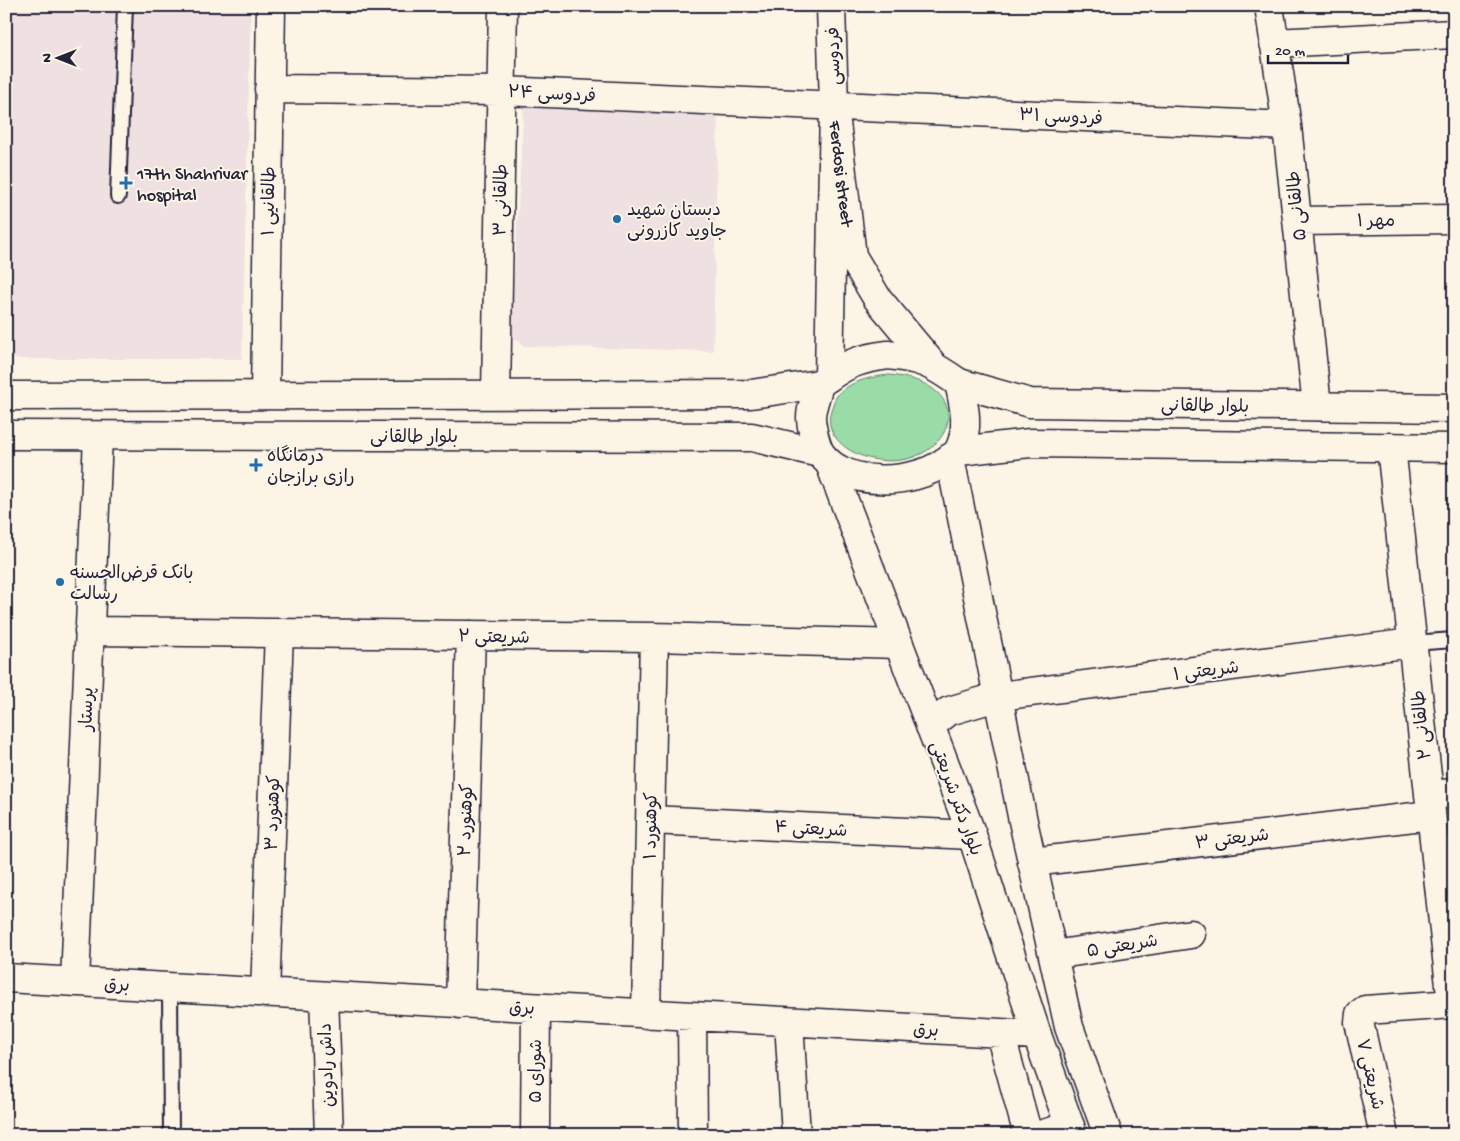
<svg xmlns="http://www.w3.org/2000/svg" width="1460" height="1141" viewBox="0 0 1460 1141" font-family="'Gochi Hand','Playpen Sans Arabic',sans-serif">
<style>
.built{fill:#efe0e1}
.green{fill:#99dca8;stroke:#5e7f72}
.building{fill:#d0aed9;stroke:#22223b}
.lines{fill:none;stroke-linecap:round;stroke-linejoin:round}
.lane-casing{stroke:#22223b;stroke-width:18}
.street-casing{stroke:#22223b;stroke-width:31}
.secondary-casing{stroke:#22223b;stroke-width:31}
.lane{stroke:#fcf5e5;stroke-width:14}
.street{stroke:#fcf5e5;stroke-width:28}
.secondary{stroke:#fcf5e5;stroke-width:28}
.poi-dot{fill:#1f6fb2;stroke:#fcf5e5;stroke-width:2}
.labels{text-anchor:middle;stroke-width:4;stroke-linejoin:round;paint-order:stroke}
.street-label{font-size:18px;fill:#22223b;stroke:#fcf5e5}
.poi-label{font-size:18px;fill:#22223b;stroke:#fcf5e5;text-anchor:start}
</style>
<rect width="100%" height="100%" fill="#fcf5e5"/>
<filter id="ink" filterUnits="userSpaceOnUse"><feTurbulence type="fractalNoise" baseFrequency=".02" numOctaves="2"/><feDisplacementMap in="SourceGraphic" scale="10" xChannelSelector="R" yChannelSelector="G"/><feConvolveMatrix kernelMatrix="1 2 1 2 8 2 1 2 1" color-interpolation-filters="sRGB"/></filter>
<g filter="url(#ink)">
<!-- built -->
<path class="built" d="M 6,6 L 251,6 L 242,359 L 6,359 Z
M 524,103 L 718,103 L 713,351 L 524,346 L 511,335 Z"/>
<!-- green -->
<path class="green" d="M 889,375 C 988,384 949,475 872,459 C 849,454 823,436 831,410 C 833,406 834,399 837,396 C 849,381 871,377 889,375 Z"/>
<!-- building -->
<path class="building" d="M 6,256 L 8,256 L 8,359 L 6,359 Z"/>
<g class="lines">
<defs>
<path id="lane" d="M 118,196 L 125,6
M 1412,643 L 1454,640
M 170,987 L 171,1135"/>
<path id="street" d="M 1269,6 L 1287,126 L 1317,406
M 1274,43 L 1454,34
M 269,89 L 502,91 L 1287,126
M 1298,221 L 1454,219
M 496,394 L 503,6
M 265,395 L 271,6
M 1391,447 L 1452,1004
M 89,631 L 654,637 L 899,644
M 1000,696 L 1412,643
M 1429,795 L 1454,793
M 650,820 L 972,835
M 1032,862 L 1431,815
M 1053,955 L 1191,934
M 6,978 L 1037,1035
M 75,982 L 98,436
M 265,993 L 279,633
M 324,996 L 329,1135
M 460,1004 L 471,635
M 646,1014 L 654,637
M 692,1017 L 693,1135
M 789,1022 L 796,1135
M 1000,1033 L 1028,1135
M 535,1135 L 536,1008
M 1040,1135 L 1070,1126
M 1384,1135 L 1359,1022 L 1360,1014 L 1365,1010 L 1454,1004"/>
<g id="secondary">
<path d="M 831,6 L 834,106"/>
<path d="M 888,355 C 921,358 932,364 959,383 C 964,405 970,428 959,450 C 956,455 949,459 944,462 C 914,485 845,488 821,454 C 816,447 811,426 811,417 C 811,407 817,394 819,384 C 845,365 856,359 888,355 Z"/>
<path id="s1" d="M 829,377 L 834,106 L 852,256 L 877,298 L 932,364"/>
<path d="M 959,383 L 1030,403 L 1454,408"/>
<path d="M 6,396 L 751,394 L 819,384"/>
<path d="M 6,435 L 752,437 L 819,453"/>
<path d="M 959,451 L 1030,443 L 1454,448"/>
<path d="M 950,458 L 1023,821 L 1069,1027 L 1108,1135"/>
<path d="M 830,464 L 972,835 L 1037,1035 L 1073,1135"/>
<path d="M 930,726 L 949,711 L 1000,696"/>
</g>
</defs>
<!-- lane casing -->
<use href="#lane" class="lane-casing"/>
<!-- street casing -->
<use href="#street" class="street-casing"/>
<!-- secondary casing -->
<use href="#secondary" class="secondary-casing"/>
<!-- lane -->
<use href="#lane" class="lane"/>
<!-- street -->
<use href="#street" class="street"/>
<!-- secondary -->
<use href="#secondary" class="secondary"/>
</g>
</g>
<!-- markers -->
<g class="poi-dot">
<path d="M123.5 175.5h5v5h5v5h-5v5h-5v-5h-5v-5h5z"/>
<circle cx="617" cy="219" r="5"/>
<path d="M253.5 457.5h5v5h5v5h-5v5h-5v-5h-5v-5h5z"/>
<circle cx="60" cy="582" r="5"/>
</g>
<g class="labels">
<!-- street labels -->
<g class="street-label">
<text transform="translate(833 56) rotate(-91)" y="6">فردوسی</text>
<text transform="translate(552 93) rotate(3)" y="6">فردوسی ۲۴</text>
<text transform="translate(1061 116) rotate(3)" y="6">فردوسی ۳۱</text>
<text dy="6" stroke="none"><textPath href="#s1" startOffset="339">Ferdosi street</textPath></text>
<text transform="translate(500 200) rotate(-89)" y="6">طالقانی ۳</text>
<text transform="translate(268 201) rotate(-89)" y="6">طالقانیی ۱</text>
<text transform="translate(1296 206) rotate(-96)" y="6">طالقانی ۵</text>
<text transform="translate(1376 220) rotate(-1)" y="6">مهر ۱</text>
<text transform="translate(1205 405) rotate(1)" y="6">بلوار طالقانی</text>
<text x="414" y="442">بلوار طالقانی</text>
<text transform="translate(494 636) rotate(1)" y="6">شریعتی ۲</text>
<text transform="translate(1206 670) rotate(-7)" y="6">شریعتی ۱</text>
<text transform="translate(86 709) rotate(-88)" y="6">پرستار</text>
<text transform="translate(1421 725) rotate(-96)" y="6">طالقانی ۲</text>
<text transform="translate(957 798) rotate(70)" y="6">بلوار دکتر شریعتی</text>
<text transform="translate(272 813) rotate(-88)" y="6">کوهنورد ۳</text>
<text transform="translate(465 820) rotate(-88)" y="6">کوهنورد ۲</text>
<text transform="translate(650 826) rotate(-89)" y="6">کوهنورد ۱</text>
<text transform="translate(811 828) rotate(3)" y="6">شریعتی ۴</text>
<text transform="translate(1232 838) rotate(-7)" y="6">شریعتی ۳</text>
<text transform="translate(1122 945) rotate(-9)" y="6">شریعتی ۵</text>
<text transform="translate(117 984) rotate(3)" y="6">برق</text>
<text transform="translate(522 1007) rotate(3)" y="6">برق</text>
<text transform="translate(926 1029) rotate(3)" y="6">برق</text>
<text transform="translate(326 1065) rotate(-92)" y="6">داش رادوین</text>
<text transform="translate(535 1071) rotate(-90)" y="6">شورای ۵</text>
<text transform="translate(1371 1074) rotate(77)" y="6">شریعتی ۷</text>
</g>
<!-- poi labels -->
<g class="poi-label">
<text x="137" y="179">17th Shahrivar<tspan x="137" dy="21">hospital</tspan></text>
<text x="627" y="215">دبستان شهید<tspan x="627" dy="21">جاوید کازرونی</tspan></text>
<text x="267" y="461">درمانگاه<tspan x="267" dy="21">رازی برازجان</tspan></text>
<text x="70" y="578">بانک قرض‌الحسنه<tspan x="70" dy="21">رسالت</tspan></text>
</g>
</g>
<!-- margin -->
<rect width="1460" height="1141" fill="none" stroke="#fcf5e5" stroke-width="25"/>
<rect x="12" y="12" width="1435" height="1116" fill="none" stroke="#22223b" stroke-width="2" filter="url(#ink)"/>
<!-- north arrow -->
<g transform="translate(58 58) rotate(270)" stroke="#fcf5e5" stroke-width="4" paint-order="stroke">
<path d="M0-4L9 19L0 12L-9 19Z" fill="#22223b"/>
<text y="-8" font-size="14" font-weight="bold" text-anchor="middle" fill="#22223b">N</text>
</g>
<!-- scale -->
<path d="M1268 55v8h80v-8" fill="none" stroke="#22223b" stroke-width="2.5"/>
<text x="1275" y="55" font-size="15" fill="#22223b" stroke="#fcf5e5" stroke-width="4" paint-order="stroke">20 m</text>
</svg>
